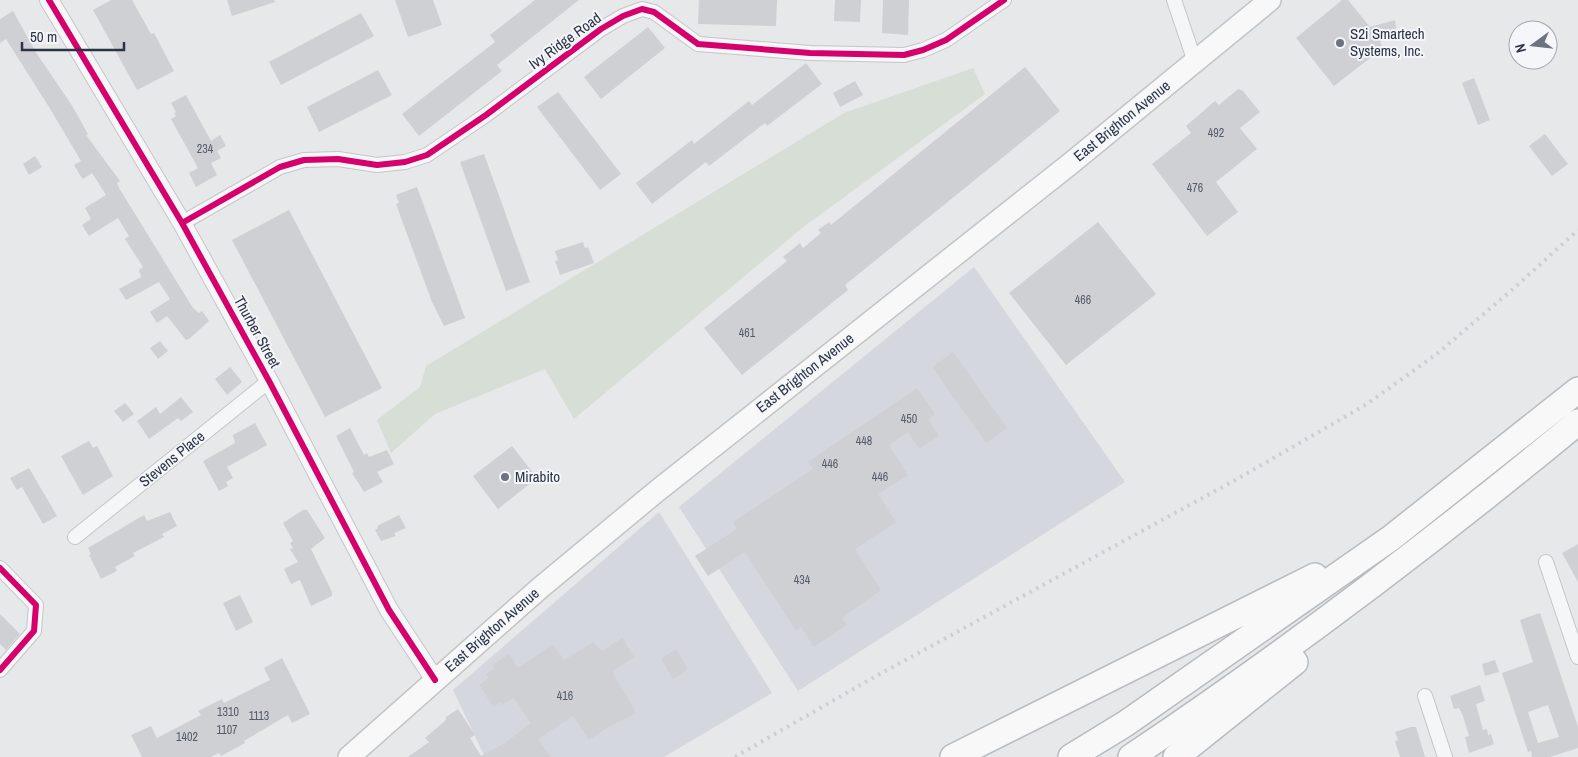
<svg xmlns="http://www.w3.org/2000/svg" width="1578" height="757" viewBox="0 0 1578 757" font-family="'Archivo Narrow',sans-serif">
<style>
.built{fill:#d4d7dd}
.green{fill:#d6ded6}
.building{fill:#ced0d3;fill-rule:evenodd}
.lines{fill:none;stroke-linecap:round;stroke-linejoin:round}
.minor-casing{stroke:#c4c6c8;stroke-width:16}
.tertiary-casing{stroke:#c4c6c8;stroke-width:20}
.primary-casing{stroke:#c2c5c8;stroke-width:24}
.motorway-casing{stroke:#b8bbbf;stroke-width:28}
.minor{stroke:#f5f6f7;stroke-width:14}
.tertiary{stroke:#f5f6f7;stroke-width:18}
.primary{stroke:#f8f8f8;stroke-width:21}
.motorway{stroke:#f8f8f8;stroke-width:25}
.rail{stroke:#cecfd2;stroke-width:4;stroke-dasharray:2.5 5;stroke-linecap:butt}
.cycleway-casing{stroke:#f4f6f9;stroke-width:9}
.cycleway{stroke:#d6006c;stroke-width:6}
.poi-dot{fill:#6c737f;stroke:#f4f6f9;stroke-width:2}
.labels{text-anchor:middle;stroke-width:4;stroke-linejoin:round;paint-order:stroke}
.number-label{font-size:12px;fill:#545c69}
.poi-label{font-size:15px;fill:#2b3445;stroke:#f4f6f9;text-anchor:start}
.street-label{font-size:15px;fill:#2b3445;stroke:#f4f6f9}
</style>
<rect width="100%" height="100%" fill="#e6e8ea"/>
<!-- built -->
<path class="built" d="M 974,267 L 1125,482 L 798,691 L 679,507 Z
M 659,512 L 772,693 L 664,757 L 485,757 L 453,690 Z"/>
<!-- green -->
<path class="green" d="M 973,68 L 985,94 L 802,228 L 574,419 L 545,369 L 435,414 L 391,453 L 377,420 L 420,387 L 426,366 L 844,113 Z"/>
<!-- building -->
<path class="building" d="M 111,0 L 132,0 L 151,34 L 154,33 L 174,71 L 137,90 L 93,10 Z
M 227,0 L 274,0 L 275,2 L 232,16 Z
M 395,0 L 433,0 L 442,25 L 408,37 Z
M 535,0 L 579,0 L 497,65 L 502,71 L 419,136 L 402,114 L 495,42 L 490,35 Z
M 699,0 L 777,0 L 776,26 L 698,24 Z
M 835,0 L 861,0 L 860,22 L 834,21 Z
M 883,0 L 909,0 L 908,35 L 882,33 Z
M 1342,0 L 1348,0 L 1370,27 L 1395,20 L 1397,37 L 1380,42 L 1383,48 L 1334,86 L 1296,38 Z
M 13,11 L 37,54 L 71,104 L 88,134 L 86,135 L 120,181 L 117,183 L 119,188 L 193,308 L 199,313 L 202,311 L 209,321 L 189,339 L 186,340 L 167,316 L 157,323 L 150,312 L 170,299 L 159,282 L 126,300 L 119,289 L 141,277 L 139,270 L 143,267 L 125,239 L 129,236 L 118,218 L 89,236 L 82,225 L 91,219 L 85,208 L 106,195 L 92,173 L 83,179 L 80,175 L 74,165 L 81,161 L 49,107 L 6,39 L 0,43 L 0,19 Z
M 361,13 L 374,36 L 281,85 L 269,62 Z
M 648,27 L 665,48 L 601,99 L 584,77 Z
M 806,63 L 822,84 L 767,126 L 765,123 L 709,166 L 706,162 L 652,204 L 636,183 L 692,140 L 694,144 L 749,101 L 752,105 Z
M 1025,67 L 1060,111 L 845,285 L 848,290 L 742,375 L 704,328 L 787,261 L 783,257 L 800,243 L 803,248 L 821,233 L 818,230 L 829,222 L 831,225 Z
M 378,70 L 392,95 L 319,132 L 307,107 Z
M 1474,78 L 1490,120 L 1478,125 L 1462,83 Z
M 855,81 L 863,95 L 840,107 L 833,93 Z
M 1238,89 L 1243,91 L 1260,112 L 1240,128 L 1257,149 L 1216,182 L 1238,212 L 1207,236 L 1152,164 L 1191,133 L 1186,126 L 1215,101 L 1219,105 Z
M 558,92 L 621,174 L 600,190 L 537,107 Z
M 186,95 L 211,141 L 220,135 L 226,146 L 217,151 L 221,158 L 211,163 L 217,175 L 196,187 L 189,173 L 198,168 L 171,119 L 176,116 L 174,113 L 176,112 L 171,103 Z
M 1545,134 L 1568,164 L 1552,176 L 1529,146 Z
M 484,154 L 530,282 L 506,291 L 460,162 Z
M 35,156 L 42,167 L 29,175 L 23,164 Z
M 417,187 L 465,318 L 444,326 L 432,302 L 396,204 L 399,203 L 396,195 Z
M 289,210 L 382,388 L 325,417 L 232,240 Z
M 1098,222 L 1156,294 L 1066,365 L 1009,293 Z
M 583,242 L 585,248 L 588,247 L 594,263 L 560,275 L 555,261 L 558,260 L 555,251 Z
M 160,341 L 168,351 L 158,359 L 150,348 Z
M 953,352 L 1007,428 L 986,443 L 932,367 Z
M 230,367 L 242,382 L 227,395 L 215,379 Z
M 917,388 L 935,414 L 928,419 L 939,436 L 919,449 L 908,432 L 889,445 L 908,475 L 878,494 L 896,522 L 855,549 L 881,590 L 842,618 L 847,625 L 814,647 L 801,627 L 796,631 L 745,552 L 708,576 L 695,556 L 737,529 L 733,522 L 813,469 L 808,462 Z
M 181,397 L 193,412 L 181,421 L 178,418 L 149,439 L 137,421 L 156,407 L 160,414 Z
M 125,403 L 134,414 L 123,422 L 114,411 Z
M 255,423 L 267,445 L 227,467 L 233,478 L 226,482 L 228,486 L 219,491 L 203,461 L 235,443 L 233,435 Z
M 350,428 L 364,455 L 367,453 L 369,457 L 387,450 L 394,464 L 377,472 L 383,482 L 364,492 L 352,473 L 354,472 L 336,436 Z
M 89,441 L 93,448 L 97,446 L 113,476 L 83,495 L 61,456 Z
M 512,446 L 537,478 L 498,509 L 473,476 Z
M 29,468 L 57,516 L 43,524 L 22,487 L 17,490 L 10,478 Z
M 303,510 L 307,510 L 325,538 L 311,549 L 332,592 L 332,596 L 311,606 L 300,580 L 291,584 L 284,569 L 298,562 L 290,549 L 293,548 L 290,543 L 293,541 L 283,523 Z
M 170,512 L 177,526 L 162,534 L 164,537 L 133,553 L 135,556 L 115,567 L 117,571 L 101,579 L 89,555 L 91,554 L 88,548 L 144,515 L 147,521 Z
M 399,515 L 406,528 L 394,533 L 396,536 L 381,541 L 375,530 L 378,528 L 377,526 Z
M 1578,544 L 1578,582 L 1562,553 Z
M 240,595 L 253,622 L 236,631 L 223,603 Z
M 1540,613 L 1578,727 L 1578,748 L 1550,757 L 1532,757 L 1531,751 L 1528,752 L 1502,673 L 1533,662 L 1520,620 ZM 1548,705 L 1559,737 L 1538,743 L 1528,712 Z
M 0,614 L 20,634 L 6,650 L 0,644 Z
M 622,638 L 634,657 L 612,671 L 636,713 L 608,727 L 589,740 L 573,716 L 538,739 L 550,757 L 408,757 L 429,742 L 425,738 L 446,720 L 446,717 L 458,709 L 475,735 L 470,738 L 481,756 L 505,743 L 531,723 L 514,698 L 502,705 L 500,702 L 494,707 L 479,685 L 489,678 L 486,674 L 495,669 L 492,665 L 509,654 L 518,668 L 553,644 L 564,660 L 593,642 L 602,651 Z
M 676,649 L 688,669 L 673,679 L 661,659 Z
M 282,658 L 310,714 L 292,723 L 288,715 L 244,741 L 245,743 L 221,756 L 219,753 L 211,757 L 142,757 L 131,735 L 151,726 L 157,738 L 201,715 L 198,711 L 222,699 L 224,703 L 270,680 L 264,668 Z
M 1495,660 L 1499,672 L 1485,676 L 1482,664 Z
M 1480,685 L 1485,701 L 1476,704 L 1483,730 L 1487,729 L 1488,735 L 1491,734 L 1494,744 L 1469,753 L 1465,737 L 1469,736 L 1463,716 L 1459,708 L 1454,709 L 1450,696 Z
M 1411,727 L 1416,727 L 1425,757 L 1400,757 L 1395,741 L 1398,740 L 1395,732 Z"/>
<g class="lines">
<defs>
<path id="minor" d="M 1174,0 L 1195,62
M 182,223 L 280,167 L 304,160 L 338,159 L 377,165 L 405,162 L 427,155 L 486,115 L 601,29 L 623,16 L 642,9 L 654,12 L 698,44 L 810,53 L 904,55 L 923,50 L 946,40 L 1004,0
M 75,537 L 269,381
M 1546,562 L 1578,657
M 0,568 L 36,605 L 34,631 L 0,670
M 1425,696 L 1445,757"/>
<path id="tertiary" d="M 49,0 L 182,223 L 269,381 L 389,610 L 435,680"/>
<path id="primary" d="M 349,757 L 540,588 L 657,491 L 1070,164 L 1270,0"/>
<path id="motorway" d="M 953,757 L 1315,576
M 1071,757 L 1125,724 L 1391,538 L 1578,390
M 1131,757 C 1286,653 1434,541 1578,422
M 1176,757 L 1295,662"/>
</defs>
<!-- minor casing -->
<use href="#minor" class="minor-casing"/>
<!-- tertiary casing -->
<use href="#tertiary" class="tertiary-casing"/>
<!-- primary casing -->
<use href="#primary" class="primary-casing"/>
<!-- motorway casing -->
<use href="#motorway" class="motorway-casing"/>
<!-- minor -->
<use href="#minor" class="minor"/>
<!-- tertiary -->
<use href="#tertiary" class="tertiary"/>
<!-- primary -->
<use href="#primary" class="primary"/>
<!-- motorway -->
<use href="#motorway" class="motorway"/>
<!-- rail -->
<path class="rail" d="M 735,757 L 869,680 L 1239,478 L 1367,404 L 1438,353 L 1513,289 L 1578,230"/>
<defs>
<path id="cycleway" d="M 49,0 L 182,223 L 269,381 L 389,610 L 435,680
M 182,223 L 280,167 L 304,160 L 338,159 L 377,165 L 405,162 L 427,155 L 486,115 L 601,29 L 623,16 L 642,9 L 654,12 L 698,44 L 810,53 L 904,55 L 923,50 L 946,40 L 1004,0
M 0,568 L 36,605 L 34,631 L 0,670"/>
</defs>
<!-- cycleway casing -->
<use href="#cycleway" class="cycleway-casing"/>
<!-- cycleway -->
<use href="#cycleway" class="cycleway"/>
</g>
<!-- markers -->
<g class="poi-dot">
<circle cx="1340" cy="43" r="5"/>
<circle cx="505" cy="477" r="5"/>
</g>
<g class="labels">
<!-- number labels -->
<g class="number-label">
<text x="1216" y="137">492</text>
<text x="205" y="153">234</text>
<text x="1195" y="192">476</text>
<text x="1083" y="304">466</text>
<text x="747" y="337">461</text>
<text x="909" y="423">450</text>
<text x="864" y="445">448</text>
<text x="830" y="468">446</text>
<text x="880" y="481">446</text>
<text x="802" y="584">434</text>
<text x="565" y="700">416</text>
<text x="228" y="716">1310</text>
<text x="259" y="720">1113</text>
<text x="227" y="734">1107</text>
<text x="187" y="741">1402</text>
</g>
<!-- poi labels -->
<g class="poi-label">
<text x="1350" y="39">S2i Smartech<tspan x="1350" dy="17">Systems, Inc.</tspan></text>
<text x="515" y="482">Mirabito</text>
</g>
<!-- street labels -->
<g class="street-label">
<text transform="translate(565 41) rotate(-36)" y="5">Ivy Ridge Road</text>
<text transform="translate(1122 121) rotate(-39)" y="5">East Brighton Avenue</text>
<text transform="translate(257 332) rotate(61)" y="5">Thurber Street</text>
<text transform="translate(805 373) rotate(-38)" y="5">East Brighton Avenue</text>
<text transform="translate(172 459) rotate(-39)" y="5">Stevens Place</text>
<text transform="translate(492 630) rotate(-41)" y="5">East Brighton Avenue</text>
</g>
</g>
<!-- north arrow -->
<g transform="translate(1533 45) rotate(255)"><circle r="24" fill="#f4f6f9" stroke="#a4a8b1"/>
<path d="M0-4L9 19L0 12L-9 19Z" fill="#6c737f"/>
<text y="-8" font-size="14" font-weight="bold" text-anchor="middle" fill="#2b3445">N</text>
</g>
<!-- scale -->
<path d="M22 42v8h102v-8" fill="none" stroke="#2b3445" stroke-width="2.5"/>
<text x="30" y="42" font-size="15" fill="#2b3445" stroke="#f4f6f9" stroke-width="4" paint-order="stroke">50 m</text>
</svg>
